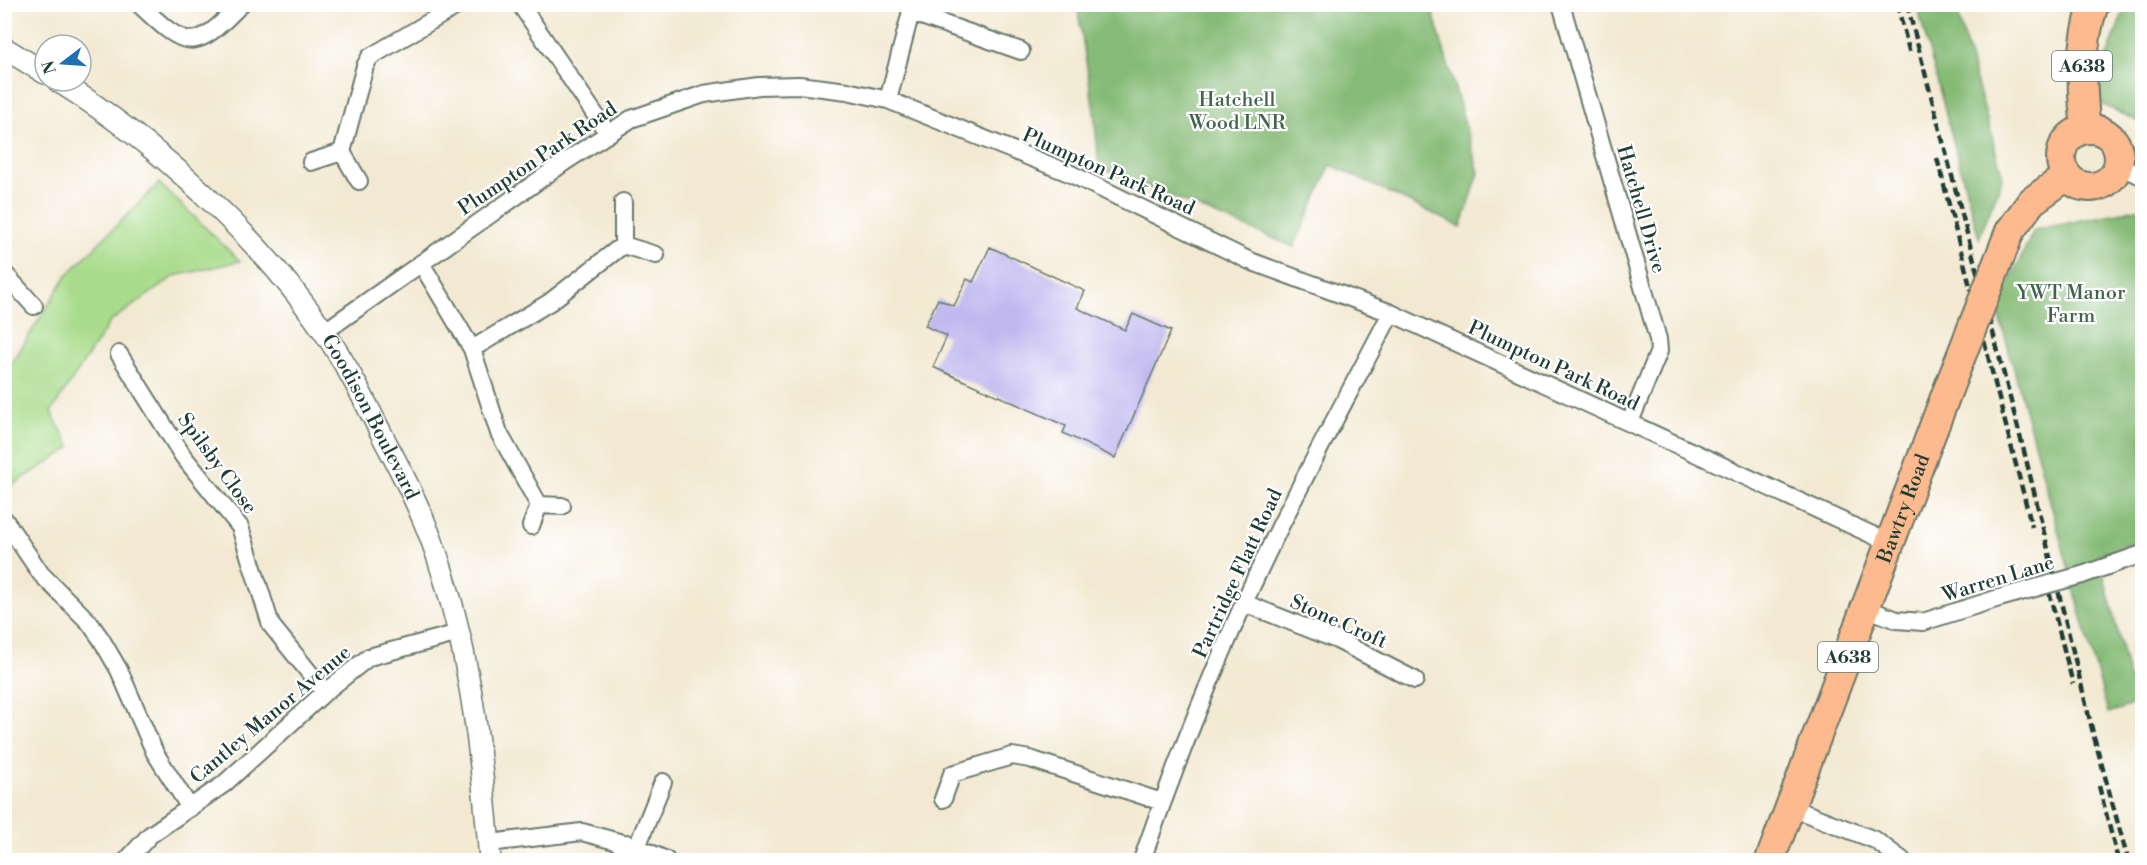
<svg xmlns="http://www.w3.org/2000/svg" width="2147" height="865" viewBox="0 0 2147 865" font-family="'Libre Bodoni',serif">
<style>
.green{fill:#a8db8b;stroke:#648c60;stroke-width:1.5}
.forest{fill:#86bb77;stroke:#527c56;stroke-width:1.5}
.building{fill:#c0b8ef}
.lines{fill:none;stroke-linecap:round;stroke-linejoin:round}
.minor-casing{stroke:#69796b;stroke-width:20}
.tertiary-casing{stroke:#69796b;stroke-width:24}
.trunk-casing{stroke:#69796b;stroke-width:32}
.minor{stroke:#fff;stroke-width:16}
.tertiary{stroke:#fff;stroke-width:21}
.trunk{stroke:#fcba8e;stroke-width:28}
.rail{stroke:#1f3d34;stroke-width:4.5;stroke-dasharray:9 4.5;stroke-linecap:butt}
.minor-bridge-casing{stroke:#69796b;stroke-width:20;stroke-linecap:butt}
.trunk-bridge-casing{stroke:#69796b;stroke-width:32;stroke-linecap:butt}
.minor-bridge{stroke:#fff;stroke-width:16}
.trunk-bridge{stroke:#fcba8e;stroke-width:28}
.labels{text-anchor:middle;stroke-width:4.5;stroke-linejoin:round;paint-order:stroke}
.shield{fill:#fff;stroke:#627771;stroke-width:1.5}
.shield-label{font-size:18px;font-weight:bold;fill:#1f3d34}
.park-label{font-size:20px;fill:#41644a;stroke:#fff}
.street-label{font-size:20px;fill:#1f3d34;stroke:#fff}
</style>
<rect width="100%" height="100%" fill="#fff"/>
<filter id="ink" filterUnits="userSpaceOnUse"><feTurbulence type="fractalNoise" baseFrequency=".0167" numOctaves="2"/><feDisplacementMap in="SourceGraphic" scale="12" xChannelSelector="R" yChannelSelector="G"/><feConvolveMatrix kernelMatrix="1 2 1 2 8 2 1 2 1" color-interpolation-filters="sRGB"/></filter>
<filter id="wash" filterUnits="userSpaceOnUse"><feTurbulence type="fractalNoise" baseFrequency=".008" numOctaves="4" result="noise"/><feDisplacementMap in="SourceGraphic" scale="24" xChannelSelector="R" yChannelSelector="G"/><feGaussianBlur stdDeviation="1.35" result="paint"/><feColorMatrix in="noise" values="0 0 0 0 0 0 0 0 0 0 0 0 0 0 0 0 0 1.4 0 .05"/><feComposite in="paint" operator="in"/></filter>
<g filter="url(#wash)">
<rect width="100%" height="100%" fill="#f3e9d2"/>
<!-- green -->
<path class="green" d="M 159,183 L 240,261 L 175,276 L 110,322 L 51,412 L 71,448 L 5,490 L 5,374 L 67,275 Z"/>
<!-- forest -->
<path class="forest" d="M 1077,5 L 1431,5 L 1479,173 L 1461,227 L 1331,165 L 1294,247 L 1099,167 L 1094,112 Z
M 1917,5 L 1955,5 L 2003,177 L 1979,238 Z
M 2126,5 L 2142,5 L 2142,123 L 2091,99 Z
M 2142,208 L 2142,541 L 2099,555 L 2129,679 L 2142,676 L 2142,702 L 2108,713 L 1997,307 L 2034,230 Z"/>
<g id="blocks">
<!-- building -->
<path class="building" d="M 990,247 L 1085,291 L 1077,308 L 1125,330 L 1133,314 L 1171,331 L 1115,458 L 1063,433 L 1066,426 L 933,367 L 947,336 L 925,326 L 938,299 L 954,306 L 967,279 L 973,282 Z"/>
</g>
</g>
<g filter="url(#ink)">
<use href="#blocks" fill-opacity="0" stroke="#69796b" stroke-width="1.5"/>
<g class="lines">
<defs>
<path id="minor" d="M 139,4 C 187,50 194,53 241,4
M 520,4 L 607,132
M 1561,4 L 1658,339 L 1659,351 L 1630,422
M 910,12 L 1021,51
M 888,100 L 913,4
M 342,152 L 365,66 L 370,57 L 460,4
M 311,162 L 342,152 L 359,181
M 2117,166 L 2142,176
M 623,202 L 623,245 L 656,255
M 421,263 L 472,349 L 499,433 L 539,505
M 4,273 L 34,306
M 324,332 L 566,161 L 631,119 L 704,94 L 759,86 L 799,85 L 847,91 L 888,100 L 1069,173 L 1250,261 L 1391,313 L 1892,544
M 472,349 L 550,302 L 623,245
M 119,354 L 183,456 L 240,527 L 271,625 L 325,692
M 4,519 L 41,574 L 89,622 L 101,639 L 119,670 L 155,753 L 190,808
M 531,526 L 539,505 L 562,506
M 2082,575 L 2142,554
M 1244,603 L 1337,640 L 1415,680
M 1865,608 L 1897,620 L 1923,622 L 1999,598
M 943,799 L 952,774 L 1012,756 L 1030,759 L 1162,802
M 1792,808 L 1875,840 L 1902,860
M 489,843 L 582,832 L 637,847 L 666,860
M 637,847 L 663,782
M 127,860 L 150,835 L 224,784 L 325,692 L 369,657 L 459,633
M 618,860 L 626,843
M 1142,860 C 1186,733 1238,607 1300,487 C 1329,429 1361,371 1391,313"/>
<g id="tertiary">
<path d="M 4,48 L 45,73"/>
<path id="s1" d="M 58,81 C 156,142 260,238 325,333 C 348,367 366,403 384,439 C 407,482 428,524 442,571 C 472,665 482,763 490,860"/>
</g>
<g id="trunk">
<path d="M 2086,129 C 2081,87 2080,45 2094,4"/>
<circle cx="2090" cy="158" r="29"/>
<path d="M 2010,231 L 2032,201 L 2067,176"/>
<path id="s2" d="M 1770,860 L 1947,392"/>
</g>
</defs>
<!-- minor casing -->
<use href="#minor" class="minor-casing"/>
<!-- tertiary casing -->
<use href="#tertiary" class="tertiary-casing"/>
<!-- trunk casing -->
<use href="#trunk" class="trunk-casing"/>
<!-- minor -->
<use href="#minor" class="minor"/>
<!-- tertiary -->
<use href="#tertiary" class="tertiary"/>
<!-- trunk -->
<use href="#trunk" class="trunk"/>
<!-- rail -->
<path class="rail" d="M 1897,4 L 1910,54
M 1907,4 L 2025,455 L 2093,733 L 2128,860
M 1937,158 L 2032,527
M 2042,565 L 2073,684
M 2099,786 L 2118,860"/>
<defs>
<path id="minor-bridge" d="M 1999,598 L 2082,575"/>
<path id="trunk-bridge" d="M 1947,392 L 2010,231"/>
</defs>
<!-- minor-bridge casing -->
<use href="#minor-bridge" class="minor-bridge-casing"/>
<!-- trunk-bridge casing -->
<use href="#trunk-bridge" class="trunk-bridge-casing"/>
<!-- minor-bridge -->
<use href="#minor-bridge" class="minor-bridge"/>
<!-- trunk-bridge -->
<use href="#trunk-bridge" class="trunk-bridge"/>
</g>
</g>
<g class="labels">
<!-- shield labels -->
<g class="shield">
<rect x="2052" y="51" width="60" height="30" rx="4.5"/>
<rect x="1818" y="642" width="60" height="30" rx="4.5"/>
</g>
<g class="shield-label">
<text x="2082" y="72">A638</text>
<text x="1848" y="663">A638</text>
</g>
<!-- park labels -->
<g class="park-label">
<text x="1237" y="106">Hatchell<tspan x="1237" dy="23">Wood LNR</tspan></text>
<text x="2071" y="299">YWT Manor<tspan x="2071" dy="23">Farm</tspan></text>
</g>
<!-- street labels -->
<g class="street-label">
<text transform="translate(537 158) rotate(-34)" y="7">Plumpton Park Road</text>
<text transform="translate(1109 171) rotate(24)" y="7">Plumpton Park Road</text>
<text transform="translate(1642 209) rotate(74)" y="7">Hatchell Drive</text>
<text transform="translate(1554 365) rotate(25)" y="7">Plumpton Park Road</text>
<text dy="7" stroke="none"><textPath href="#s1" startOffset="465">Goodison Boulevard</textPath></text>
<text transform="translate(218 463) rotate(54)" y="7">Spilsby Close</text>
<text dy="7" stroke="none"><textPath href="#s2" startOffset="376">Bawtry Road</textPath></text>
<text transform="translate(1237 573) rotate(-65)" y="7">Partridge Flatt Road</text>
<text transform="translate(1998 578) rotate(-17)" y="7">Warren Lane</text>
<text transform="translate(1339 621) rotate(24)" y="7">Stone Croft</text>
<text transform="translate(270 714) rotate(-40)" y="7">Cantley Manor Avenue</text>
</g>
</g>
<!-- margin -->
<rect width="2147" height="865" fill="none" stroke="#fff" stroke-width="24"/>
<!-- north arrow -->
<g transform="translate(63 63) rotate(253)"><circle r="28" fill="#ffffff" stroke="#a5b1ae" stroke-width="1.5"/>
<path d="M0-4.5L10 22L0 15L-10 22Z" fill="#1f6fb2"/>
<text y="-9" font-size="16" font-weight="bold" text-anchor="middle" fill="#1f3d34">N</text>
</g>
</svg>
